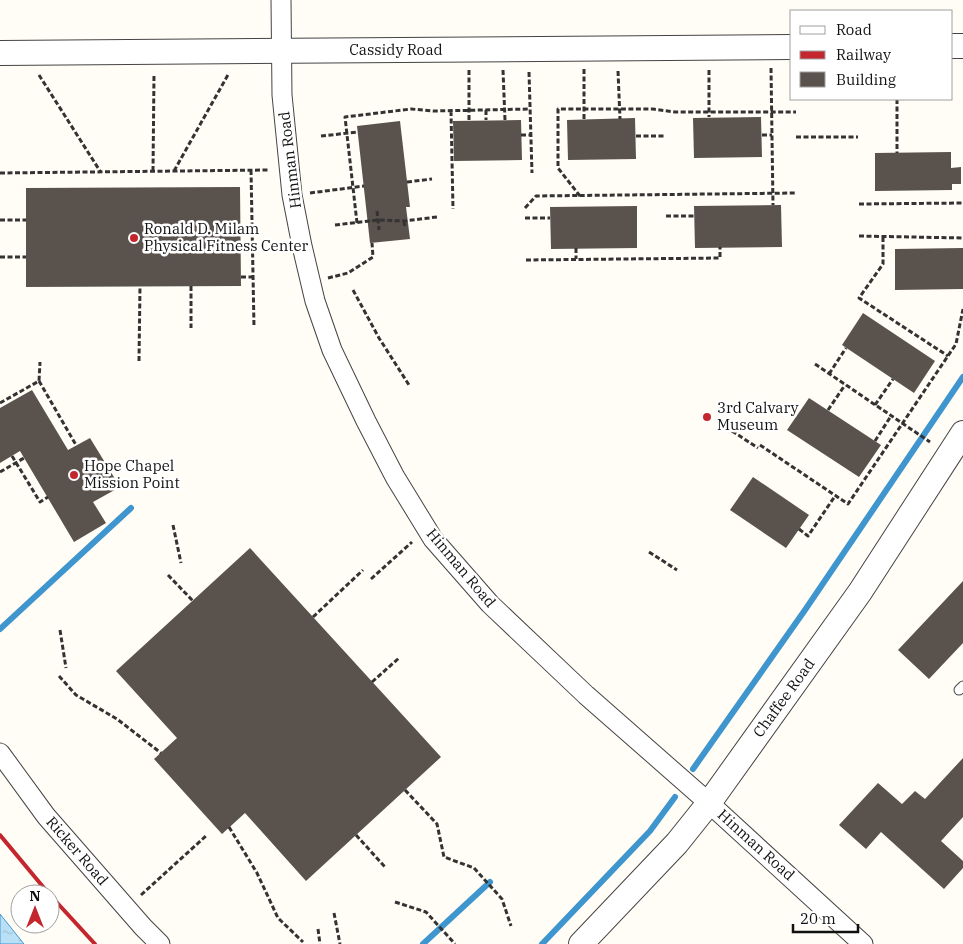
<svg xmlns="http://www.w3.org/2000/svg" width="963" height="944" viewBox="0 0 963 944" font-family="'IBM Plex Serif',serif">
<style>
.water{fill:url(#water-ripples);stroke:#3f96cf}
.lines{fill:none;stroke-linecap:round;stroke-linejoin:round}
.stream{stroke:#3f96cf;stroke-width:6}
.building{fill:#5a524d}
.service-casing{stroke:#444;stroke-width:11}
.minor-casing{stroke:#444;stroke-width:21}
.tertiary-casing{stroke:#444;stroke-width:26}
.path{stroke:#333;stroke-width:3;stroke-dasharray:5 2.5;stroke-linecap:butt}
.service{stroke:#fff;stroke-width:9}
.minor{stroke:#fff;stroke-width:19}
.tertiary{stroke:#fff;stroke-width:24}
.rail{stroke:#c4262e;stroke-width:4}
.poi-dot{fill:#c4262e;stroke:#fff;stroke-width:2}
.labels{text-anchor:middle;stroke-width:5;stroke-linejoin:round;paint-order:stroke}
.street-label{font-size:15px;fill:#111;stroke:#fff}
.poi-label{font-size:15px;fill:#111;stroke:#fff;text-anchor:start}
</style>
<defs>
<pattern id="water-ripples" width="26" height="14" patternUnits="userSpaceOnUse" patternTransform="scale(1.25)"><rect width="26" height="14" fill="#b9e0f7"/><path d="M2 4q2-2 4 0t4 0M15 11q2-2 4 0t4 0" fill="none" stroke="#9ebfd3"/></pattern>
</defs>
<rect width="100%" height="100%" fill="#fffdf5"/>
<!-- water -->
<path class="water" d="M 0,914 L 24,944 L 0,944 Z"/>
<g class="lines">
<!-- stream -->
<path class="stream" d="M 0,629 L 131,508
M 693,769 L 805,610 L 963,377
M 423,944 L 490,882
M 542,944 L 650,831 L 675,797"/>
</g>
<!-- building -->
<path class="building" d="M 761,117 L 762,157 L 694,158 L 693,118 Z
M 635,118 L 636,159 L 568,160 L 567,120 Z
M 521,120 L 522,160 L 454,161 L 453,121 Z
M 400,121 L 410,207 L 406,207 L 410,239 L 370,243 L 357,126 Z
M 951,152 L 951,168 L 961,167 L 961,184 L 952,184 L 952,190 L 875,191 L 875,153 Z
M 240,187 L 241,286 L 26,287 L 26,188 Z
M 781,205 L 782,247 L 695,248 L 694,206 Z
M 637,206 L 637,248 L 551,249 L 550,207 Z
M 963,248 L 963,289 L 895,290 L 895,249 Z
M 863,313 L 935,361 L 914,393 L 842,345 Z
M 32,390 L 68,450 L 90,438 L 120,487 L 93,502 L 106,523 L 74,542 L 20,451 L 0,463 L 0,408 Z
M 809,398 L 881,445 L 859,477 L 787,430 Z
M 753,477 L 809,515 L 786,548 L 730,510 Z
M 250,548 L 441,757 L 306,881 L 245,813 L 222,834 L 154,759 L 177,738 L 116,671 Z
M 963,581 L 963,643 L 929,679 L 898,650 Z
M 963,758 L 963,817 L 941,841 L 963,861 L 963,868 L 944,889 L 881,832 L 866,849 L 839,825 L 878,783 L 902,804 L 915,791 L 925,799 Z"/>
<g class="lines">
<defs>
<path id="service" d="M 959,690 L 963,686"/>
<path id="minor" d="M 281,0 L 282,95 L 292,195 L 302,246 L 315,301 L 332,350 L 366,421 L 395,477 L 433,539 L 490,604 L 586,695 L 709,803 L 863,944
M 0,753 L 46,816 L 143,927 L 160,944"/>
<path id="tertiary" d="M 952,46 L 963,46
M 0,53 L 792,47
M 581,944 L 677,843 L 709,803 L 860,592 L 963,433"/>
</defs>
<!-- service casing -->
<use href="#service" class="service-casing"/>
<!-- minor casing -->
<use href="#minor" class="minor-casing"/>
<!-- tertiary casing -->
<use href="#tertiary" class="tertiary-casing"/>
<!-- path -->
<path class="path" d="M 771,68 L 773,205
M 584,69 L 584,120
M 503,70 L 505,120
M 709,70 L 709,117
M 618,71 L 620,119
M 529,72 L 532,173
M 39,75 L 100,171
M 897,99 L 897,153
M 486,110 L 486,120
M 451,111 L 453,209
M 469,120 L 469,70
M 521,135 L 531,135
M 762,135 L 772,135
M 321,136 L 358,132
M 636,136 L 665,136
M 796,137 L 858,137
M 251,170 L 254,327
M 153,171 L 154,75
M 174,171 L 229,73
M 0,173 L 269,170
M 407,182 L 432,179
M 310,193 L 364,186
M 580,196 L 558,168 L 558,109 L 653,109 L 675,112 L 796,112
M 859,204 L 963,203
M 525,208 L 536,196 L 797,193
M 377,211 L 379,230
M 666,216 L 694,216
M 525,218 L 550,218
M 0,220 L 26,220
M 404,221 L 405,227
M 357,223 L 345,117 L 411,109 L 434,111 L 530,109
M 335,225 L 378,220 L 404,221 L 437,217
M 859,236 L 963,238
M 883,237 L 883,264 L 859,298 L 948,356
M 576,248 L 576,259
M 0,257 L 26,257
M 526,260 L 720,258 L 720,247
M 241,277 L 253,277
M 328,278 L 348,273 L 373,257 L 372,243
M 191,286 L 191,328
M 353,290 L 379,338 L 409,385
M 139,361 L 140,286
M 815,364 L 930,442
M 829,374 L 846,348
M 39,381 L 76,445
M 0,403 L 39,381 L 40,362
M 875,405 L 893,379
M 828,410 L 845,385
M 732,431 L 758,448
M 875,441 L 891,416
M 760,445 L 848,504 L 956,344 L 963,309
M 12,456 L 40,502 L 48,497
M 0,472 L 24,458
M 173,525 L 181,563
M 799,529 L 808,536 L 835,496
M 649,552 L 677,570
M 168,575 L 193,601
M 371,579 L 412,542
M 313,617 L 363,570
M 60,630 L 66,668
M 59,676 L 76,695 L 117,719 L 161,753
M 372,682 L 399,658
M 405,790 L 437,824 L 444,857 L 474,868 L 502,899 L 511,926
M 229,827 L 257,873 L 278,918 L 303,942
M 356,835 L 385,867
M 141,895 L 207,835
M 395,902 L 426,912 L 455,944
M 334,913 L 340,944
M 318,929 L 320,944"/>
<!-- service -->
<use href="#service" class="service"/>
<!-- minor -->
<use href="#minor" class="minor"/>
<!-- tertiary -->
<use href="#tertiary" class="tertiary"/>
<!-- rail -->
<path class="rail" d="M 0,835 L 49,894
M 50,895 L 95,944"/>
</g>
<!-- markers -->
<g class="poi-dot">
<circle cx="134" cy="238" r="5"/>
<circle cx="707" cy="417" r="5"/>
<circle cx="74" cy="475" r="5"/>
</g>
<g class="labels">
<!-- street labels -->
<g class="street-label">
<text x="396" y="55">Cassidy Road</text>
<text transform="translate(290 160) rotate(-97)" y="5">Hinman Road</text>
<text transform="translate(461 568) rotate(50)" y="5">Hinman Road</text>
<text transform="translate(784 698) rotate(-54)" y="5">Chaffee Road</text>
<text transform="translate(756 845) rotate(42)" y="5">Hinman Road</text>
<text transform="translate(77 851) rotate(49)" y="5">Ricker Road</text>
</g>
<!-- poi labels -->
<g class="poi-label">
<text x="144" y="234">Ronald D. Milam<tspan x="144" dy="17">Physical Fitness Center</tspan></text>
<text x="717" y="413">3rd Calvary<tspan x="717" dy="17">Museum</tspan></text>
<text x="84" y="471">Hope Chapel<tspan x="84" dy="17">Mission Point</tspan></text>
</g>
</g>
<!-- legend -->
<rect x="790" y="10" width="162" height="90" fill="#ffffff" stroke="#a0a0a0"/>
<rect x="800" y="26" width="25" height="8" fill="#ffffff" stroke="#a0a0a0"/>
<text x="836" y="35" font-size="15" fill="#111111">Road</text>
<rect x="800" y="51" width="25" height="8" fill="#c4262e" stroke="#a0a0a0"/>
<text x="836" y="60" font-size="15" fill="#111111">Railway</text>
<rect x="800" y="72" width="25" height="15" fill="#5a524d" stroke="#a0a0a0"/>
<text x="836" y="85" font-size="15" fill="#111111">Building</text>
<!-- north arrow -->
<g transform="translate(35 909)"><circle r="24" fill="#ffffff" stroke="#a0a0a0"/>
<path d="M0-4L9 19L0 12L-9 19Z" fill="#c4262e"/>
<text y="-8" font-size="14" font-weight="bold" text-anchor="middle" fill="#111111">N</text>
</g>
<!-- scale -->
<path d="M793 924v8h65v-8" fill="none" stroke="#111111" stroke-width="2.5"/>
<text x="800" y="924" font-size="15" fill="#111111" stroke="#ffffff" stroke-width="4" paint-order="stroke">20 m</text>
</svg>
